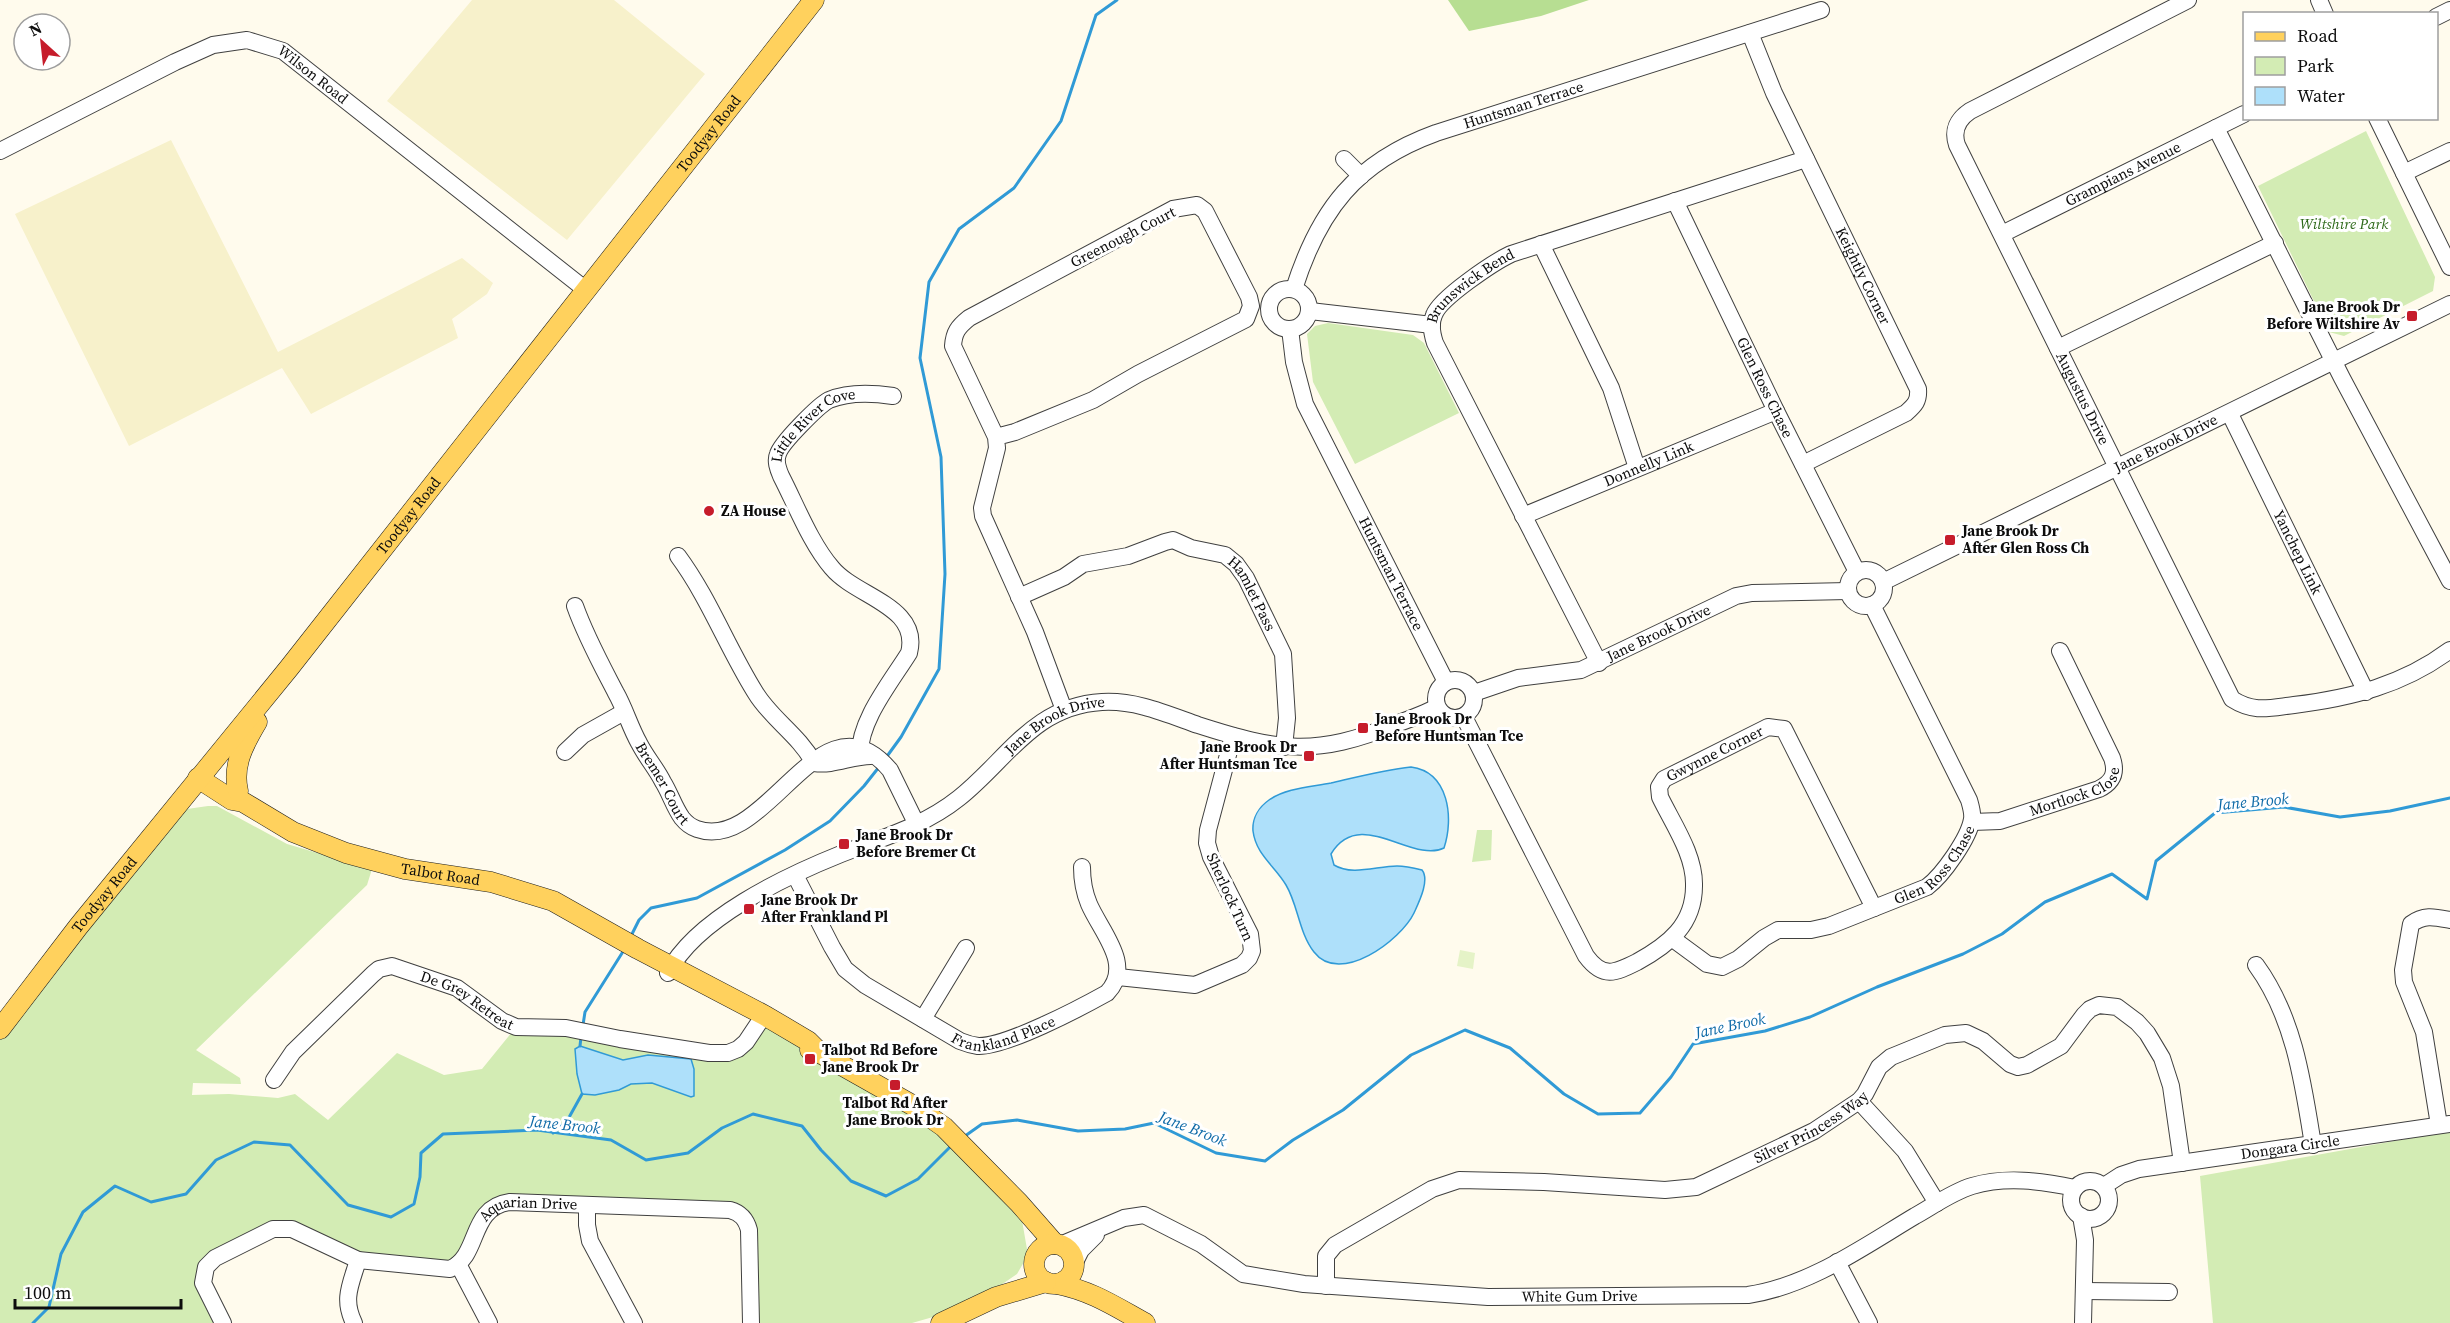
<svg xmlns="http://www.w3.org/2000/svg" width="2450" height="1323" viewBox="0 0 2450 1323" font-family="'Source Serif 4',serif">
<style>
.farmland{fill:#f7f1cb}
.green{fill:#d3ecb4}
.forest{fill:#b7de92}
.pitch{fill:#e5f3c7}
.water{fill:#aee0fa;stroke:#309ad6;stroke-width:1.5}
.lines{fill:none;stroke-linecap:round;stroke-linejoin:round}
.stream{stroke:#309ad6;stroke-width:3}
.minor-casing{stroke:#404040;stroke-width:18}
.major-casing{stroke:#1e1e1e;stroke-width:21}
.minor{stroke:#fff;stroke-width:16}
.major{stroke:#ffd15d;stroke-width:20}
.poi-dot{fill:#c61c2b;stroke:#fff;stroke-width:2}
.labels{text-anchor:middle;stroke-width:6;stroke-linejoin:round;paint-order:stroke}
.street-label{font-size:15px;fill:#0d0d0d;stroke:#fff}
.park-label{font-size:15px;font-style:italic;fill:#2d6919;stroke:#fff}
.poi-label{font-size:15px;font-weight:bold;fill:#0d0d0d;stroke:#fff;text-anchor:start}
.water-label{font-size:16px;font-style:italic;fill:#0e6aa7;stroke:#fff}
</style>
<rect width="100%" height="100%" fill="#fffbed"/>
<!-- farmland -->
<path class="farmland" d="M 472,0 L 614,0 L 705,74 L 567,240 L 387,101 Z
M 171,140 L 278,352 L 462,258 L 493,283 L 487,294 L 452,319 L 458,338 L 311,414 L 282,368 L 129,446 L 15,214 Z"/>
<!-- green -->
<path class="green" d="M 2366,131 L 2435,277 L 2433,291 L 2344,336 L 2329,332 L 2258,186 Z
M 1328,323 L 1413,335 L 1424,343 L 1459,413 L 1355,464 L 1313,382 L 1307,334 L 1315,326 Z
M 208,806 L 217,806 L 287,844 L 372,869 L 367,885 L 196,1050 L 240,1078 L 241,1084 L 193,1083 L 192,1095 L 229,1094 L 278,1098 L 295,1094 L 328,1120 L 397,1053 L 444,1075 L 482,1069 L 516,1027 L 719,1054 L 759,1024 L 914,1106 L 1019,1203 L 1028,1255 L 1017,1274 L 998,1287 L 947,1313 L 912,1323 L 758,1323 L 745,1210 L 511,1195 L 452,1261 L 360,1253 L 301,1226 L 209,1254 L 215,1323 L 0,1323 L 0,1029 L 159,827 L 187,809 Z
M 1477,830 L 1492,830 L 1491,860 L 1472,862 Z
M 2450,1131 L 2450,1323 L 2213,1323 L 2200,1176 Z"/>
<!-- forest -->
<path class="forest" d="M 1448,0 L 1589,0 L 1541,16 L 1469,31 Z"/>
<!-- pitch -->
<path class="pitch" d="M 1460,950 L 1475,953 L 1473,969 L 1457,966 Z"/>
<!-- water -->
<path class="water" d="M 1411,767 C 1449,772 1454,818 1444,848 C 1412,864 1360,806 1331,854 L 1334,865 C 1352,876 1377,866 1397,866 C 1405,866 1414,868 1422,870 C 1430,880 1419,902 1414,913 C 1401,940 1340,986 1314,952 C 1299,933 1298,905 1286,885 C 1275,866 1256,855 1253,831 C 1252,818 1259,807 1269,800 C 1286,788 1311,787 1331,783 C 1357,777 1384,770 1411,767 Z
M 580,1046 L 623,1060 L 648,1055 L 691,1059 L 694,1069 L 694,1096 L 691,1097 L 652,1083 L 631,1084 L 619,1090 L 595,1095 L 582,1094 L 577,1074 L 575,1049 Z"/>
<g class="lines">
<!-- stream -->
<path class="stream" d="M 885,759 L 901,737 L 939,669 L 945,574 L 941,457 L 920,358 L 929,282 L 959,229 L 1014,188 L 1061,121 L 1096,15 L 1117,0
M 631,936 L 639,920 L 651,908 L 697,898 L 785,850 L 830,821 L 864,786 L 879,767
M 583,1025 L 585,1012 L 624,950
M 580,1046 L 581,1037
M 553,1133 L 567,1121 L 582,1094
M 965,1136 L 982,1124 L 1017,1120 L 1078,1131 L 1125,1129 L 1154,1123 L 1216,1153 L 1265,1161 L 1293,1140 L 1343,1110 L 1411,1055 L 1465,1030 L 1510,1048 L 1564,1094 L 1598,1114 L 1640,1113 L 1671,1077 L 1693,1044 L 1765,1031 L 1810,1017 L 1877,987 L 1963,954 L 2002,934 L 2045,902 L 2112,874 L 2147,899 L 2156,861 L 2215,813 L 2284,807 L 2340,817 L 2390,811 L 2450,798
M 33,1323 L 49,1307 L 61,1254 L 83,1212 L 115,1186 L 151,1202 L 186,1194 L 216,1160 L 254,1142 L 290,1145 L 348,1205 L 391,1217 L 414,1204 L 420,1177 L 421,1153 L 443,1134 L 537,1130 L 611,1140 L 646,1160 L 688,1153 L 722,1128 L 753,1114 L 802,1126 L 821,1150 L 851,1181 L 886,1196 L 918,1179 L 952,1145"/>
<defs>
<g id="minor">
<path id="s1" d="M 2188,0 L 1970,111 C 1958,119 1952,130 1957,145 L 2232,699 C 2254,713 2269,708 2294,705 C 2351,698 2403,685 2450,650"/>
<path d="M 2319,0 L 2325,14"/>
<path d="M 2436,17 L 2450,10"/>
<path id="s2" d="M 1750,33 L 1774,93 L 1918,389 C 1919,401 1915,405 1906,413 L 1803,464"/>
<path d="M 2377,118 L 2450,267"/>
<path d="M 2216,128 L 2342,378 L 2450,581"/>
<path id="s3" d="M 0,151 L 175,62 L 213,45 L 247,40 L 283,51 L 586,290"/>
<path d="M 1344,159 L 1361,176"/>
<path d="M 2404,173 L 2450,151"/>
<path id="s4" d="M 1675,201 L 1776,411 L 1857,572"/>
<path id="s5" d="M 2002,234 L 2244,114"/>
<path d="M 1541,244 L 1611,388 L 1637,468"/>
<circle cx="1289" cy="309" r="20"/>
<path id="s6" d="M 1294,289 C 1319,210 1356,162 1436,133 L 1821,10"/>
<path d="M 1310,311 L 1432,325"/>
<path id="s7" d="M 1290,329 L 1294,362 L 1305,404 L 1446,682"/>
<path d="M 2058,348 L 2275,243"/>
<path id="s8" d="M 2230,414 L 2366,692"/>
<path d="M 996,437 L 1015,432 L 1093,400 L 1138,374 L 1246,319 L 1251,306 L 1249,297 L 1205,211 L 1197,205 L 1173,209 L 969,318 C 958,327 954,332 953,346 L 996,437 L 997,448 L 982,508 L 983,516 L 1035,632 L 1064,710"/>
<path id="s9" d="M 1523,516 L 1776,411"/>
<path d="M 678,556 C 709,598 727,647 755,692 C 771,719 798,734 814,763"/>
<circle cx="1866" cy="588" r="18"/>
<path id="s10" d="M 1883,582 L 2450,304"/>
<path id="s11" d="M 1019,597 L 1064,577 L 1083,564 L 1128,556 L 1165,542 L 1173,540 L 1191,548 L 1225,555 L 1236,564 L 1246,578 L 1283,654 L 1287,718 L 1284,747"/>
<path id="s12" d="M 575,606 C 586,637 601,664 616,693 C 625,709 630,727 639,743 C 646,757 656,768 663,782 C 670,793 674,807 682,818 C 686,823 691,827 697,829 C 768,854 820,687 890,770 L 917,825"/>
<path id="s13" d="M 1599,663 L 1435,343 C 1432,334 1430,324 1434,315 C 1440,298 1494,262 1511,254 L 1806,159"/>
<circle cx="1455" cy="699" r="19"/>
<path id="s14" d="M 1474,693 L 1518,678 L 1581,670 L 1736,596 L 1752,593 L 1848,591"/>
<path id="s15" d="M 1464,717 L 1586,956 C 1603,979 1615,973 1637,962 C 1668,945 1694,925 1694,886 C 1695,855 1673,824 1660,797 L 1659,787 L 1664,779 L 1768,727 L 1784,729 L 1874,908"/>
<path d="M 565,752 L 583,735 L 624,712"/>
<path id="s16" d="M 860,756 C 858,722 891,682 909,653 C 921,606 856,597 832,568 C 811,544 796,505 781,476 C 778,469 775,461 778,454 C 781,443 819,405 829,400 C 848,392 873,393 893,396"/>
<path d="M 814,763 C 834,766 851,756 871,756"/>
<path id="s17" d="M 1972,822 L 2000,821 L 2099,789 C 2113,782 2117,773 2112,758 L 2060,651"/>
<path id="s18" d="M 795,875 L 832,947 L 845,969 L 865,985 L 960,1041 C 965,1043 971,1045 978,1046 C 1006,1047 1080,1008 1107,993 C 1134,965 1101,932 1089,904 C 1084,892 1082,879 1082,867"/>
<path id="s19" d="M 1673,939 L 1707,964 L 1722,967 L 1738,959 L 1764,938 L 1778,930 L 1811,930 L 1829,926 L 1927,887 C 1943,875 1969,838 1972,819 C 1973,813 1971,807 1969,800 L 1872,605"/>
<path d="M 2256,965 C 2294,1017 2303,1082 2313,1145"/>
<path id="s20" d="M 668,973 C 695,919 786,876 841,854 C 882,838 924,826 959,798 C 1007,760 1033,706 1102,702 C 1136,700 1167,714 1198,725 C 1279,751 1315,757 1396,724 C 1410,719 1424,714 1437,707"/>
<path d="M 1118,977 L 1195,985 L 1242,965 L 1249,958 L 1252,951 L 1250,934 L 1211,857 L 1207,843 L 1208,830 L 1233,736"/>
<path d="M 923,1019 L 966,948"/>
<path id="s21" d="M 274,1080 L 293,1052 L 373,974 L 379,969 L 392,966 L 457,988 L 502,1021 L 516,1027 L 566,1028 L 620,1039 L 709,1053 L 728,1053 L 738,1049 L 746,1042 L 764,1015"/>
<path d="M 1859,1101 L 1905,1151 L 1937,1203"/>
<path d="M 2439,1125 L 2424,1032 L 2404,982 L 2403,970 L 2411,924 C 2424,914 2435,917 2450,920"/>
<circle cx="2090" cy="1200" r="19"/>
<path id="s22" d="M 2104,1186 L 2121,1175 L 2139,1169 L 2450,1124"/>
<path d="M 587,1206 L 587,1225 L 590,1241 L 634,1323"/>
<path d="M 2081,1216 L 2085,1240 L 2083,1323"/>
<path id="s23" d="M 1060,1245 L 1124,1218 L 1144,1215 L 1201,1244 L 1243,1274 L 1304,1284 L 1488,1297 L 1748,1295 C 1809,1286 1863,1247 1915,1216 C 1933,1206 1952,1192 1972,1186 C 2006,1176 2041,1181 2075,1188"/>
<path d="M 1837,1262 L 1869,1323"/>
<path d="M 458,1264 L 489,1323"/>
<path d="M 1074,1264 L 1081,1250 L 1096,1235"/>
<path id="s24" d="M 1326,1286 L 1326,1256 L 1335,1245 L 1432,1189 L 1459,1180 L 1544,1182 L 1665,1190 L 1696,1187 L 1814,1131 L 1859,1101 L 1865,1094 L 1879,1067 L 1891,1057 L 1945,1035 L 1966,1033 L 1983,1041 L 2010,1064 L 2018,1067 L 2027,1065 L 2061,1046 L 2084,1015 L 2090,1009 L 2099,1005 L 2117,1007 L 2137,1022 L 2147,1033 L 2162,1058 L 2171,1086 L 2182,1163"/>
<path d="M 2084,1291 L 2169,1292"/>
<path id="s25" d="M 223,1323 L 203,1283 L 206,1267 L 215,1258 L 273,1229 L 292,1229 L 358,1260 L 450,1269 C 481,1255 468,1208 510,1202 L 730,1210 C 741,1213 746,1219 749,1230 L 751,1323"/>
<path d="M 354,1323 C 342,1299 351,1284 358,1260"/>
</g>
<g id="major">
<path id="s26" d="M 198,778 L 232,800 L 243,802 L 293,832 L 346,853 L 405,869 L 491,882 L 553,901 L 638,949 L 764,1015 L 808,1041 L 820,1053"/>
<path d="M 238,791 C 232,765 244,744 257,722"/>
<path id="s27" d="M 0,1029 L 78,927 L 289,668 L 814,0"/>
<path d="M 810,1050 L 820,1053 L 914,1106 L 944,1127 L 1019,1203 L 1055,1244"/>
<circle cx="1054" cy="1264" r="20"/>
<path d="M 1057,1284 C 1092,1291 1114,1306 1145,1323"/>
<path d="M 941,1323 L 996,1297 L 1046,1282"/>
</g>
</defs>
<!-- minor casing -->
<use href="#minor" class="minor-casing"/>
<!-- major casing -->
<use href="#major" class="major-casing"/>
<!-- minor -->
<use href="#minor" class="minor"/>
<!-- major -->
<use href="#major" class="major"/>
</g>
<!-- markers -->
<g class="poi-dot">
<rect x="2406" y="310" width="12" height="12" rx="3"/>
<circle cx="709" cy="511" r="6"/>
<rect x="1944" y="534" width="12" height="12" rx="3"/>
<rect x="1357" y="722" width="12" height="12" rx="3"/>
<rect x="1303" y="750" width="12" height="12" rx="3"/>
<rect x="838" y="838" width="12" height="12" rx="3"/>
<rect x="743" y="903" width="12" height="12" rx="3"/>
<rect x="804" y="1053" width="12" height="12" rx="3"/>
<rect x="889" y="1079" width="12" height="12" rx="3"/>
</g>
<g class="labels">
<!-- street labels -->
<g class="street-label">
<text dy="5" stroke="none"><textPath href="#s3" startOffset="348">Wilson Road</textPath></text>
<text dy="5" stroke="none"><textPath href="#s6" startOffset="312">Huntsman Terrace</textPath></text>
<text dy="5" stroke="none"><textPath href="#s27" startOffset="1142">Toodyay Road</textPath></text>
<text dy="5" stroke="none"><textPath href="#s5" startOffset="135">Grampians Avenue</textPath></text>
<text transform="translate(1123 237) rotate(-27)" y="5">Greenough Court</text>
<text dy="5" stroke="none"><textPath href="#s2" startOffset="268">Keightly Corner</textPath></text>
<text dy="5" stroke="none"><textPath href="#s13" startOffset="435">Brunswick Bend</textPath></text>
<text dy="5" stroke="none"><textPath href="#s4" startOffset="207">Glen Ross Chase</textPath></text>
<text dy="5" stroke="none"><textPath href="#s1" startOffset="567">Augustus Drive</textPath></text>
<text dy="5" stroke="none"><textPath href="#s16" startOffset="414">Little River Cove</textPath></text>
<text dy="5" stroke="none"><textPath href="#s10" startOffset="315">Jane Brook Drive</textPath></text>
<text dy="5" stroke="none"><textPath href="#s9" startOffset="136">Donnelly Link</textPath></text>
<text dy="5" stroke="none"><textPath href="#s27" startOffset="656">Toodyay Road</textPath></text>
<text dy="5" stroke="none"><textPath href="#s8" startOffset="154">Yanchep Link</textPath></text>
<text dy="5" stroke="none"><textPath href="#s7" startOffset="267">Huntsman Terrace</textPath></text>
<text dy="5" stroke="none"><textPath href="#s11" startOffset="268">Hamlet Pass</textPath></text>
<text dy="5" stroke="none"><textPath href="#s14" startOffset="196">Jane Brook Drive</textPath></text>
<text dy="5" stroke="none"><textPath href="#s20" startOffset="468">Jane Brook Drive</textPath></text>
<text dy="5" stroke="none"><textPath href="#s15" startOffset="600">Gwynne Corner</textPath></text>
<text dy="5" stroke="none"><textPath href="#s12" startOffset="198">Bremer Court</textPath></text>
<text dy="5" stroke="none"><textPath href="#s17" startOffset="110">Mortlock Close</textPath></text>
<text dy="5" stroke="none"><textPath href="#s19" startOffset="302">Glen Ross Chase</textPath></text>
<text dy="5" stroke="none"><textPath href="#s26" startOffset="264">Talbot Road</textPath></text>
<text dy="5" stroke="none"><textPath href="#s27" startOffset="170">Toodyay Road</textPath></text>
<text transform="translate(1230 897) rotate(66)" y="5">Sherlock Turn</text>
<text dy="5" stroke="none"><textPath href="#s21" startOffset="250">De Grey Retreat</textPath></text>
<text dy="5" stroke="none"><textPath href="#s18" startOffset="288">Frankland Place</textPath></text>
<text dy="5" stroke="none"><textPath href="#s24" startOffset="552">Silver Princess Way</textPath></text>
<text dy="5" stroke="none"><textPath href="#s22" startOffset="192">Dongara Circle</textPath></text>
<text dy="5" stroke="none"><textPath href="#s25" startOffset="434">Aquarian Drive</textPath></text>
<text dy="5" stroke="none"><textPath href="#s23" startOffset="543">White Gum Drive</textPath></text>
</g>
<!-- park labels -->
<g class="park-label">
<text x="2344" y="229">Wiltshire Park</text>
</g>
<!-- poi labels -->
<g class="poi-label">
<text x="2400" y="312" text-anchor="end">Jane Brook Dr<tspan x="2400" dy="17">Before Wiltshire Av</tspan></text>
<text x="721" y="516">ZA House</text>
<text x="1962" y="536">Jane Brook Dr<tspan x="1962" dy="17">After Glen Ross Ch</tspan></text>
<text x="1375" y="724">Jane Brook Dr<tspan x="1375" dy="17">Before Huntsman Tce</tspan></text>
<text x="1297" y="752" text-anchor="end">Jane Brook Dr<tspan x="1297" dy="17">After Huntsman Tce</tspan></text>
<text x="856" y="840">Jane Brook Dr<tspan x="856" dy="17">Before Bremer Ct</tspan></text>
<text x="761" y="905">Jane Brook Dr<tspan x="761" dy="17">After Frankland Pl</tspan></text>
<text x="822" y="1055">Talbot Rd Before<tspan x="822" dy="17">Jane Brook Dr</tspan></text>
<text x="895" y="1108" text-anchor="middle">Talbot Rd After<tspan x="895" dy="17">Jane Brook Dr</tspan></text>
</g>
<!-- water labels -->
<g class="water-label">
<text transform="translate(2253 801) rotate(-5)" y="6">Jane Brook</text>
<text transform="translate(1730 1025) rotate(-12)" y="6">Jane Brook</text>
<text transform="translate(565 1124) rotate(6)" y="6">Jane Brook</text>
<text transform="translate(1193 1128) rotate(21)" y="6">Jane Brook</text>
</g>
</g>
<!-- legend -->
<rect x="2243" y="12" width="195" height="108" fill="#ffffff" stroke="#9e9e9e" stroke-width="1.5"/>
<rect x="2255" y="32" width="30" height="9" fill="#ffd15d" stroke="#9e9e9e" stroke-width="1.5"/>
<text x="2297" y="42" font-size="18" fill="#0d0d0d">Road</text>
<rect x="2255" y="57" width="30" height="18" fill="#d3ecb4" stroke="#9e9e9e" stroke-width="1.5"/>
<text x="2297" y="72" font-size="18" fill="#0d0d0d">Park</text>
<rect x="2255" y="87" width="30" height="18" fill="#aee0fa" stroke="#9e9e9e" stroke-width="1.5"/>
<text x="2297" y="102" font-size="18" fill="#0d0d0d">Water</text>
<!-- north arrow -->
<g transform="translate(42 42) rotate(333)"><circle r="28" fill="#ffffff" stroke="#9e9e9e" stroke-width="1.5"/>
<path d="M0-4.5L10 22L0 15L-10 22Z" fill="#c61c2b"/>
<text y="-9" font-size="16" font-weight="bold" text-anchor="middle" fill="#0d0d0d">N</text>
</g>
<!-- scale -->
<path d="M15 1299v9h166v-9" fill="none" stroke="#0d0d0d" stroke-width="3"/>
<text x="24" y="1299" font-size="18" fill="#0d0d0d" stroke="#ffffff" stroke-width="4.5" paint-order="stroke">100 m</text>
</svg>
